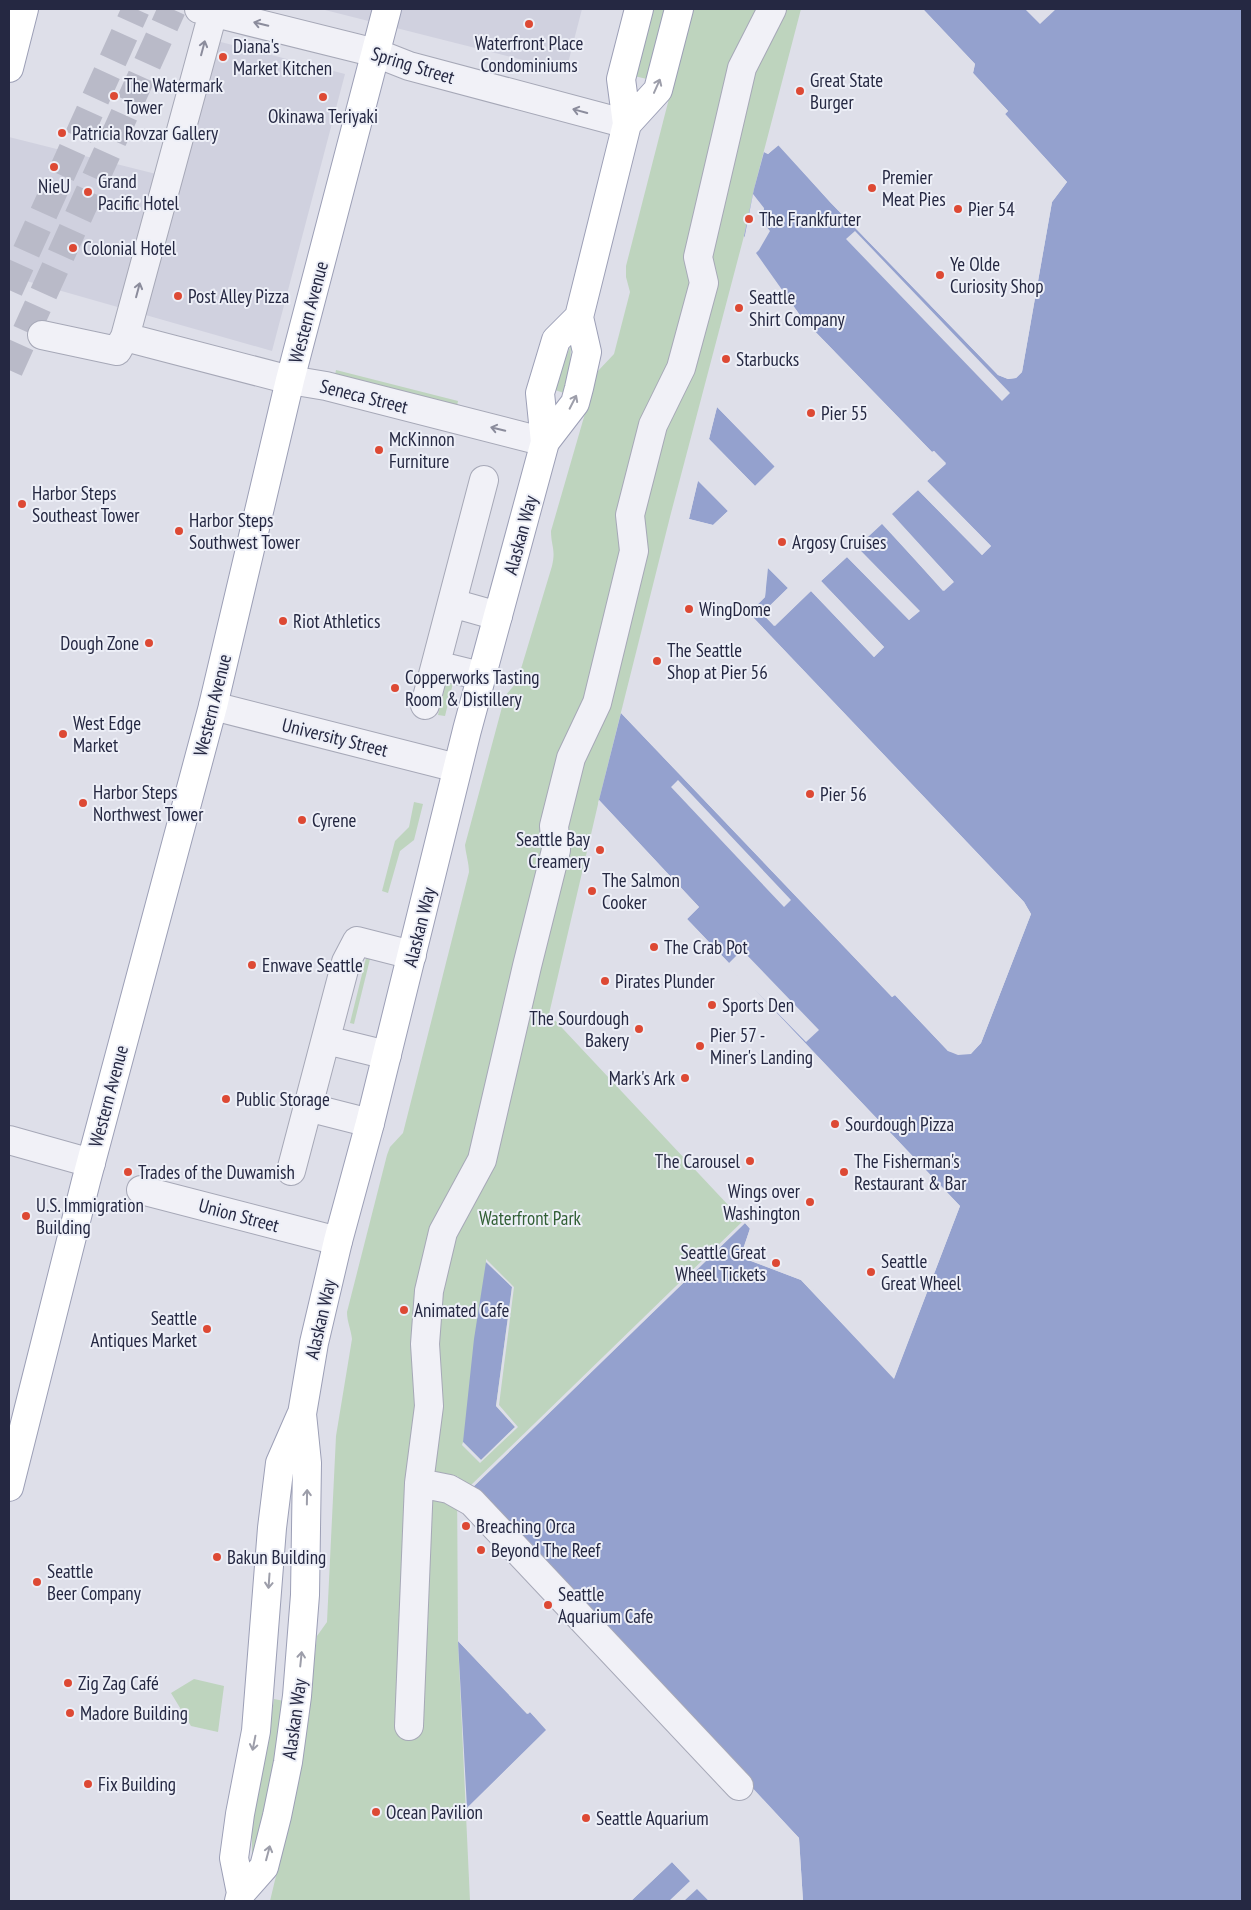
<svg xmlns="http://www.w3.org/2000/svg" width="1251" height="1910" viewBox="0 0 1251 1910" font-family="'PT Sans Narrow',sans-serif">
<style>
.built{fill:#d0d1df}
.green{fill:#bed4be}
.water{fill:#94a1ce}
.pier{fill:#dedfe9;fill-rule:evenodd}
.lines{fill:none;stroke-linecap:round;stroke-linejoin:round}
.highway-tunnel{stroke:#b9bac8;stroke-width:28;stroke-dasharray:28 14;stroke-linecap:butt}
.minor-casing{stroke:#a6a8b7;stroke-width:30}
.major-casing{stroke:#9c9fb6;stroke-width:30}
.minor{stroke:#f1f1f7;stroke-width:28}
.major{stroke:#fff;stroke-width:28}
.oneway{stroke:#8b8c9c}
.oneway2{stroke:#9d9eaa}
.poi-dot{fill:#dd4934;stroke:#edeff7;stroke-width:2}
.labels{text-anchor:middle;stroke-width:4;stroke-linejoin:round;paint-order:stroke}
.poi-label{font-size:19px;fill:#252842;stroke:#edeff7;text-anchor:start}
.street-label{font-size:19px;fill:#252842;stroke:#edeff7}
.park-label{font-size:19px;fill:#315f35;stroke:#edeff7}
</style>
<rect width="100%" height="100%" fill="#dedfe9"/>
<!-- built -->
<path class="built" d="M 321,9 L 582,9 L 566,71 Z
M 213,40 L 345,74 L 272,351 L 9,276 L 9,137 L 176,179 Z"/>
<!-- green -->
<path class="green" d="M 652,9 L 665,9 L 647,79 L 634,76 Z
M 692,9 L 801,9 L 754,189 L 744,236 L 671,513 L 599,800 L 549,1014 L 745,1223 L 471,1489 L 457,1476 L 458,1641 L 470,1901 L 270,1901 L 297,1788 L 307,1728 L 317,1636 L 327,1622 L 336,1436 L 352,1339 C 351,1329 347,1322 347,1312 L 387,1155 L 390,1147 L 403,1133 L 469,872 C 469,863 466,855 465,845 L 505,696 L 517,682 L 552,566 C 556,549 551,546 551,531 L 597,372 L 614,354 L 630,292 L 626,277 L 626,266 Z
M 571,345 L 570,372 L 564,393 L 555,390 L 559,373 Z
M 336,370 L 458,401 L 457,406 L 335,375 Z
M 446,682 L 453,683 L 445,716 L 438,715 Z
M 414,802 L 423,804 L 414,840 L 400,851 L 388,893 L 382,891 L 395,841 L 409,827 Z
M 366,958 L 370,959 L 354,1024 L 350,1023 Z
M 194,1679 L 224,1686 L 218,1732 L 191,1726 L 171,1693 Z
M 274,1699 L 284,1701 L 271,1785 L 252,1863 L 252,1819 L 265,1759 Z"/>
<!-- water -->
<path class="water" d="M 923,9 L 1242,9 L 1242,1901 L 803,1901 L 799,1838 L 471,1489 L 745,1223 L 750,1228 L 741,1257 L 801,1280 L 894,1378 L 960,1206 L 687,919 L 699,907 L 599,800 L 621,713 L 892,997 L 895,995 L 948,1051 L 970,1054 L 981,1043 L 1031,914 L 1024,902 L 749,613 L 765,597 L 767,567 L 788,588 L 762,613 L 774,626 L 811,591 L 874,657 L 884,647 L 821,581 L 847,557 L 909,620 L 919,611 L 857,547 L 882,523 L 943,591 L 953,581 L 891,514 L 918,490 L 982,555 L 991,546 L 927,481 L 946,463 L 934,451 L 932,452 L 802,318 L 744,236 L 754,189 L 764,152 L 768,154 L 778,145 L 830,202 L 998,375 L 1008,379 L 1016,378 L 1022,372 L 1052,202 L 1067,182 L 1005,114 L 1008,111 L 973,73 L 975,64 Z
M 717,407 L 775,467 L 755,486 L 709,439 Z
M 698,480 L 728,511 L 713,525 L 689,519 Z
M 486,1262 L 512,1287 L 496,1406 L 515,1427 L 481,1460 L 463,1442 L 474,1339 Z
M 458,1641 L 527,1714 L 530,1712 L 547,1730 L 467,1808 Z
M 672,1862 L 709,1901 L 631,1901 Z"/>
<!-- pier -->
<path class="pier" d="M 920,9 L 923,9 L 975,64 L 973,73 L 1008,111 L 1005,114 L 1067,182 L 1052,202 L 1022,372 L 1016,378 L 1008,379 L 998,375 L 830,202 L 779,145 L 768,154 L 764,152 L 765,149 L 768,151 L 777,143 L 780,143 L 832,200 L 999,373 L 1008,377 L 1015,376 L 1019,371 L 1050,202 L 1064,182 L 1003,116 L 1005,111 L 971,74 L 972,65 Z
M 1025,9 L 1056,9 L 1040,24 Z
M 753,194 L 764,208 L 763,222 L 770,231 L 759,250 L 755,254 L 802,318 L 932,452 L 934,451 L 946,464 L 927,481 L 991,546 L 982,555 L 918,490 L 892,514 L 954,582 L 944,591 L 882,524 L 857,547 L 920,611 L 909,620 L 847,557 L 821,581 L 884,647 L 874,657 L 811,591 L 775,626 L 762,614 L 788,588 L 768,568 L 765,597 L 749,613 L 1024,902 L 1031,914 L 981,1043 L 971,1054 L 958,1055 L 948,1051 L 895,995 L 892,997 L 621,713 L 622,711 L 892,994 L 896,993 L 950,1049 L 959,1052 L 969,1051 L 979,1042 L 1028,914 L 1022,903 L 747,613 L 762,596 L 765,567 L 768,565 L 790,588 L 766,614 L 775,622 L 812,589 L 874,654 L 881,647 L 818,581 L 848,555 L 909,617 L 916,611 L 855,548 L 855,545 L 882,521 L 944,587 L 950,581 L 889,515 L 890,512 L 917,488 L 982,552 L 987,546 L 925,482 L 925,479 L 943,464 L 934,454 L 930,454 L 800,320 L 753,255 L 744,240 Z
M 855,231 L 1010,393 L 1002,401 L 846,239 Z
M 716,404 L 777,465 L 777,468 L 756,489 L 753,488 L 707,440 ZM 717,407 L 775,466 L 755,486 L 709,439 Z
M 698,478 L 731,510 L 714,527 L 687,520 L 696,480 ZM 698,481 L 728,511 L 713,525 L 689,519 Z
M 678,780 L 791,900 L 784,907 L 671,787 Z
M 599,800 L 699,907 L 687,919 L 729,963 L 742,950 L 819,1030 L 806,1042 L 754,989 L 960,1206 L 894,1379 L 801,1280 L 740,1257 L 750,1229 L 745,1223 L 471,1489 L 645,1672 L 799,1838 L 803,1901 L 801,1901 L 797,1839 L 469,1487 L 744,1220 L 752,1229 L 743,1255 L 802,1278 L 893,1374 L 957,1207 L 685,921 L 685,918 L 695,907 L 598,803 Z
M 486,1259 L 514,1287 L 499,1405 L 518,1427 L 480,1463 L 462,1445 L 463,1442 L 481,1460 L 515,1427 L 496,1406 L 512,1287 L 486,1262 Z
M 458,1638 L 528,1710 L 531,1710 L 549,1730 L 467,1810 L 467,1808 L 546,1730 L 530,1712 L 528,1714 L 458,1641 Z
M 670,1860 L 674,1860 L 712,1901 L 709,1901 L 697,1889 L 684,1901 L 669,1901 L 690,1881 L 672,1862 L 631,1901 L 628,1901 Z"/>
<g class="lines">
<!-- highway-tunnel -->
<path class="highway-tunnel" d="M 9,290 L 136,9
M 9,370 L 172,9"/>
<defs>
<path id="minor" d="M 199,9 L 376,53 L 409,66 L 627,124
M 42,335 L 117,351 L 125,337 L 214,9
M 125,337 L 290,380 L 326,386 L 545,442
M 452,603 L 498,616
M 436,665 L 481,676
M 425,705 L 484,480
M 213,706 L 457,768
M 326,1040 L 387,1055
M 307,1107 L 370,1123
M 9,1140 L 91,1163
M 291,1171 L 346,962 L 357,941 L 412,955
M 141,1190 L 338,1241
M 419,1483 L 449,1489 L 472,1502 L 739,1786
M 409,1726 L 419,1483 L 429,1406 L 425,1344 L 429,1291 L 443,1232 L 482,1160 L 527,966 L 556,850 L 554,826 L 571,758 L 597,703 L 634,551 L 630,515 L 653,425 L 681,368 L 704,283 L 698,257 L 742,68 L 772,9"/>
<path id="major" d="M 9,68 L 24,9
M 627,124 L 658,90 L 679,9
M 545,442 L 575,403 L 579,388 L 587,352 L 579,317 L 627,124 L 621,79 L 639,9
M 9,1487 L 86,1181 L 213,706 L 290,380 L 387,9
M 241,1893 L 264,1867 L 277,1816 L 288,1762 L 297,1696 L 305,1595 L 307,1463 L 302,1414 L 314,1343 L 338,1241 L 370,1123 L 467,730 L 545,442 L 540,393 L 556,340 L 579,317
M 239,1901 L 241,1893 L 234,1858 L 240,1814 L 256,1731 L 272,1528 L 280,1463 L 301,1415"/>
</defs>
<!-- minor casing -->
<use href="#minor" class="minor-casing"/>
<!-- major casing -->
<use href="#major" class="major-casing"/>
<!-- minor -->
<use href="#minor" class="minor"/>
<!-- major -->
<use href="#major" class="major"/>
</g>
<!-- one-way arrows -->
<defs><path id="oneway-shaft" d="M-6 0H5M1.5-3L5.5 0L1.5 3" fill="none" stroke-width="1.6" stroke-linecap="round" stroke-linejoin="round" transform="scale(1.25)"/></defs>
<g class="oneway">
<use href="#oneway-shaft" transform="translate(261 24) rotate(-166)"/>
<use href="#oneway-shaft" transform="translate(203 48) rotate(-75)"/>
<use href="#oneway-shaft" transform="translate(580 111) rotate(-165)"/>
<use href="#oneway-shaft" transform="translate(138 290) rotate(-75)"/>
<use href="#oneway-shaft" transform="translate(498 429) rotate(-166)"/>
</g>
<g class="oneway2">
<use href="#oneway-shaft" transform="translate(657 86) rotate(-66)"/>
<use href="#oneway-shaft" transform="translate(573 402) rotate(-63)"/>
<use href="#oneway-shaft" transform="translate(307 1497) rotate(-89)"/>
<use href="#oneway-shaft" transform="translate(269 1581) rotate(94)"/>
<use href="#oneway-shaft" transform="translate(301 1659) rotate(-84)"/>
<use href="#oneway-shaft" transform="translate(254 1743) rotate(101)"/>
<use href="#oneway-shaft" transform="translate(268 1853) rotate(-75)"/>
</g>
<!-- markers -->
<g class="poi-dot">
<circle cx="529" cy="24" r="5"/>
<circle cx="223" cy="57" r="5"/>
<circle cx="800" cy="91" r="5"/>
<circle cx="114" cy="96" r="5"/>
<circle cx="323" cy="97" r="5"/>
<circle cx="62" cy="133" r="5"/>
<circle cx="54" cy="167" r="5"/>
<circle cx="872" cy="188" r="5"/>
<circle cx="88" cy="192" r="5"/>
<circle cx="958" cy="209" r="5"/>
<circle cx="749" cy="219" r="5"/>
<circle cx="73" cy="248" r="5"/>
<circle cx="940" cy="275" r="5"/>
<circle cx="178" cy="296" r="5"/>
<circle cx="739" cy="308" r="5"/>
<circle cx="726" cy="359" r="5"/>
<circle cx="811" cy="413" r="5"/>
<circle cx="379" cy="450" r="5"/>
<circle cx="22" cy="504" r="5"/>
<circle cx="179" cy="531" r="5"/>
<circle cx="782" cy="542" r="5"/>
<circle cx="689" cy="609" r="5"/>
<circle cx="283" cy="621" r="5"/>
<circle cx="149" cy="643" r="5"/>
<circle cx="657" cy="661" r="5"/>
<circle cx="395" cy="688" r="5"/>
<circle cx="63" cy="734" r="5"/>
<circle cx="810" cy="794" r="5"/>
<circle cx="83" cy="803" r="5"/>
<circle cx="302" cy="820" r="5"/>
<circle cx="600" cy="850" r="5"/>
<circle cx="592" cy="891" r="5"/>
<circle cx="654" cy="947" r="5"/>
<circle cx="252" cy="965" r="5"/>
<circle cx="605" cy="981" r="5"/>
<circle cx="712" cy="1005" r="5"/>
<circle cx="639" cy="1029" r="5"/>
<circle cx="700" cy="1046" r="5"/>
<circle cx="685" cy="1078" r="5"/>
<circle cx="226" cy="1099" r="5"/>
<circle cx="835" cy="1124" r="5"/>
<circle cx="750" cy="1161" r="5"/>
<circle cx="128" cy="1172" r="5"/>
<circle cx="844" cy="1172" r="5"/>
<circle cx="810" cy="1202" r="5"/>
<circle cx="26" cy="1216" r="5"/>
<circle cx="776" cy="1263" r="5"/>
<circle cx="871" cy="1272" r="5"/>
<circle cx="404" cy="1310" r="5"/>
<circle cx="207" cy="1329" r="5"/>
<circle cx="466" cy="1526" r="5"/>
<circle cx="481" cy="1550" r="5"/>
<circle cx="217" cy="1557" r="5"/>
<circle cx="37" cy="1582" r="5"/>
<circle cx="548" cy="1605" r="5"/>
<circle cx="68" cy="1683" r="5"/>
<circle cx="70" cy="1713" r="5"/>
<circle cx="88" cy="1784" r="5"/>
<circle cx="376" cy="1812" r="5"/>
<circle cx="586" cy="1818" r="5"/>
</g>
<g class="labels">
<!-- poi labels -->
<g class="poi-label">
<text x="529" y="50" text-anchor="middle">Waterfront Place<tspan x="529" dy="22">Condominiums</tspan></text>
<text x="233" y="53">Diana's<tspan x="233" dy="22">Market Kitchen</tspan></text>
<text x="810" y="87">Great State<tspan x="810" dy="22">Burger</tspan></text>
<text x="124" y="92">The Watermark<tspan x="124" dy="22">Tower</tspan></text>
<text x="323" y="123" text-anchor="middle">Okinawa Teriyaki</text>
<text x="72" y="140">Patricia Rovzar Gallery</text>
<text x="882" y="184">Premier<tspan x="882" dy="22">Meat Pies</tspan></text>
<text x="98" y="188">Grand<tspan x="98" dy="22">Pacific Hotel</tspan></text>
<text x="54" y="193" text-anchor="middle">NieU</text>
<text x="968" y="216">Pier 54</text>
<text x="759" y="226">The Frankfurter</text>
<text x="83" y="255">Colonial Hotel</text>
<text x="950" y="271">Ye Olde<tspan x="950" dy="22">Curiosity Shop</tspan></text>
<text x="188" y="303">Post Alley Pizza</text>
<text x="749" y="304">Seattle<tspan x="749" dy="22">Shirt Company</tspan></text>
<text x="736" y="366">Starbucks</text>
<text x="821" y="420">Pier 55</text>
<text x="389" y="446">McKinnon<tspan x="389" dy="22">Furniture</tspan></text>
<text x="32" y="500">Harbor Steps<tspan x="32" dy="22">Southeast Tower</tspan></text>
<text x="189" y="527">Harbor Steps<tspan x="189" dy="22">Southwest Tower</tspan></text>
<text x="792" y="549">Argosy Cruises</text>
<text x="699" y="616">WingDome</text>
<text x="293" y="628">Riot Athletics</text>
<text x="139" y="650" text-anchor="end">Dough Zone</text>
<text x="667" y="657">The Seattle<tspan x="667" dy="22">Shop at Pier 56</tspan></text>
<text x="405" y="684">Copperworks Tasting<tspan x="405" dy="22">Room &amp; Distillery</tspan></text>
<text x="73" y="730">West Edge<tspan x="73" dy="22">Market</tspan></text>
<text x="93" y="799">Harbor Steps<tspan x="93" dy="22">Northwest Tower</tspan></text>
<text x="820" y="801">Pier 56</text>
<text x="312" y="827">Cyrene</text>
<text x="590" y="846" text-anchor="end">Seattle Bay<tspan x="590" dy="22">Creamery</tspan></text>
<text x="602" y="887">The Salmon<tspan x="602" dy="22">Cooker</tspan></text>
<text x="664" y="954">The Crab Pot</text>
<text x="262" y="972">Enwave Seattle</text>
<text x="615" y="988">Pirates Plunder</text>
<text x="722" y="1012">Sports Den</text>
<text x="629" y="1025" text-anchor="end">The Sourdough<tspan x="629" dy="22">Bakery</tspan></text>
<text x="710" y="1042">Pier 57 -<tspan x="710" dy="22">Miner's Landing</tspan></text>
<text x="675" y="1085" text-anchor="end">Mark's Ark</text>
<text x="236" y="1106">Public Storage</text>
<text x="845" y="1131">Sourdough Pizza</text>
<text x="740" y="1168" text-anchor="end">The Carousel</text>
<text x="854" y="1168">The Fisherman's<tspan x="854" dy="22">Restaurant &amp; Bar</tspan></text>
<text x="138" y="1179">Trades of the Duwamish</text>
<text x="800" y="1198" text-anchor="end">Wings over<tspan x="800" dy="22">Washington</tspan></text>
<text x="36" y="1212">U.S. Immigration<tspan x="36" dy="22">Building</tspan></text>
<text x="766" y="1259" text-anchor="end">Seattle Great<tspan x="766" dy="22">Wheel Tickets</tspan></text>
<text x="881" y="1268">Seattle<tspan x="881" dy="22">Great Wheel</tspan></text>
<text x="414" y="1317">Animated Cafe</text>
<text x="197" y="1325" text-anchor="end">Seattle<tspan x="197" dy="22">Antiques Market</tspan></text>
<text x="476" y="1533">Breaching Orca</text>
<text x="491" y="1557">Beyond The Reef</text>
<text x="227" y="1564">Bakun Building</text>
<text x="47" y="1578">Seattle<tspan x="47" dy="22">Beer Company</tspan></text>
<text x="558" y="1601">Seattle<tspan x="558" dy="22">Aquarium Cafe</tspan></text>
<text x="78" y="1690">Zig Zag Café</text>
<text x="80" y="1720">Madore Building</text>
<text x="98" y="1791">Fix Building</text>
<text x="386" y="1819">Ocean Pavilion</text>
<text x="596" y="1825">Seattle Aquarium</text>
</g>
<!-- street labels -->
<g class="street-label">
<text transform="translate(413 65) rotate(17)" y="7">Spring Street</text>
<text transform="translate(308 312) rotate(-75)" y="7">Western Avenue</text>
<text transform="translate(364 396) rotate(14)" y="7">Seneca Street</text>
<text transform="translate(520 535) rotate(-75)" y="7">Alaskan Way</text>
<text transform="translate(212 705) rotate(-76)" y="7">Western Avenue</text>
<text transform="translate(335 737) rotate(14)" y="7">University Street</text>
<text transform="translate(419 927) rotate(-76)" y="7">Alaskan Way</text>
<text transform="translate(108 1096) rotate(-75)" y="7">Western Avenue</text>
<text transform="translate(239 1215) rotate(15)" y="7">Union Street</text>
<text transform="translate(320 1319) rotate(-77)" y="7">Alaskan Way</text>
<text transform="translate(294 1719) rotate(-82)" y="7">Alaskan Way</text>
</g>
<!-- park labels -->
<g class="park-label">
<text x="530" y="1225">Waterfront Park</text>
</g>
</g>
<!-- border -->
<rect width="1251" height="1910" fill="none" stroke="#252842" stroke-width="20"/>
</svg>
